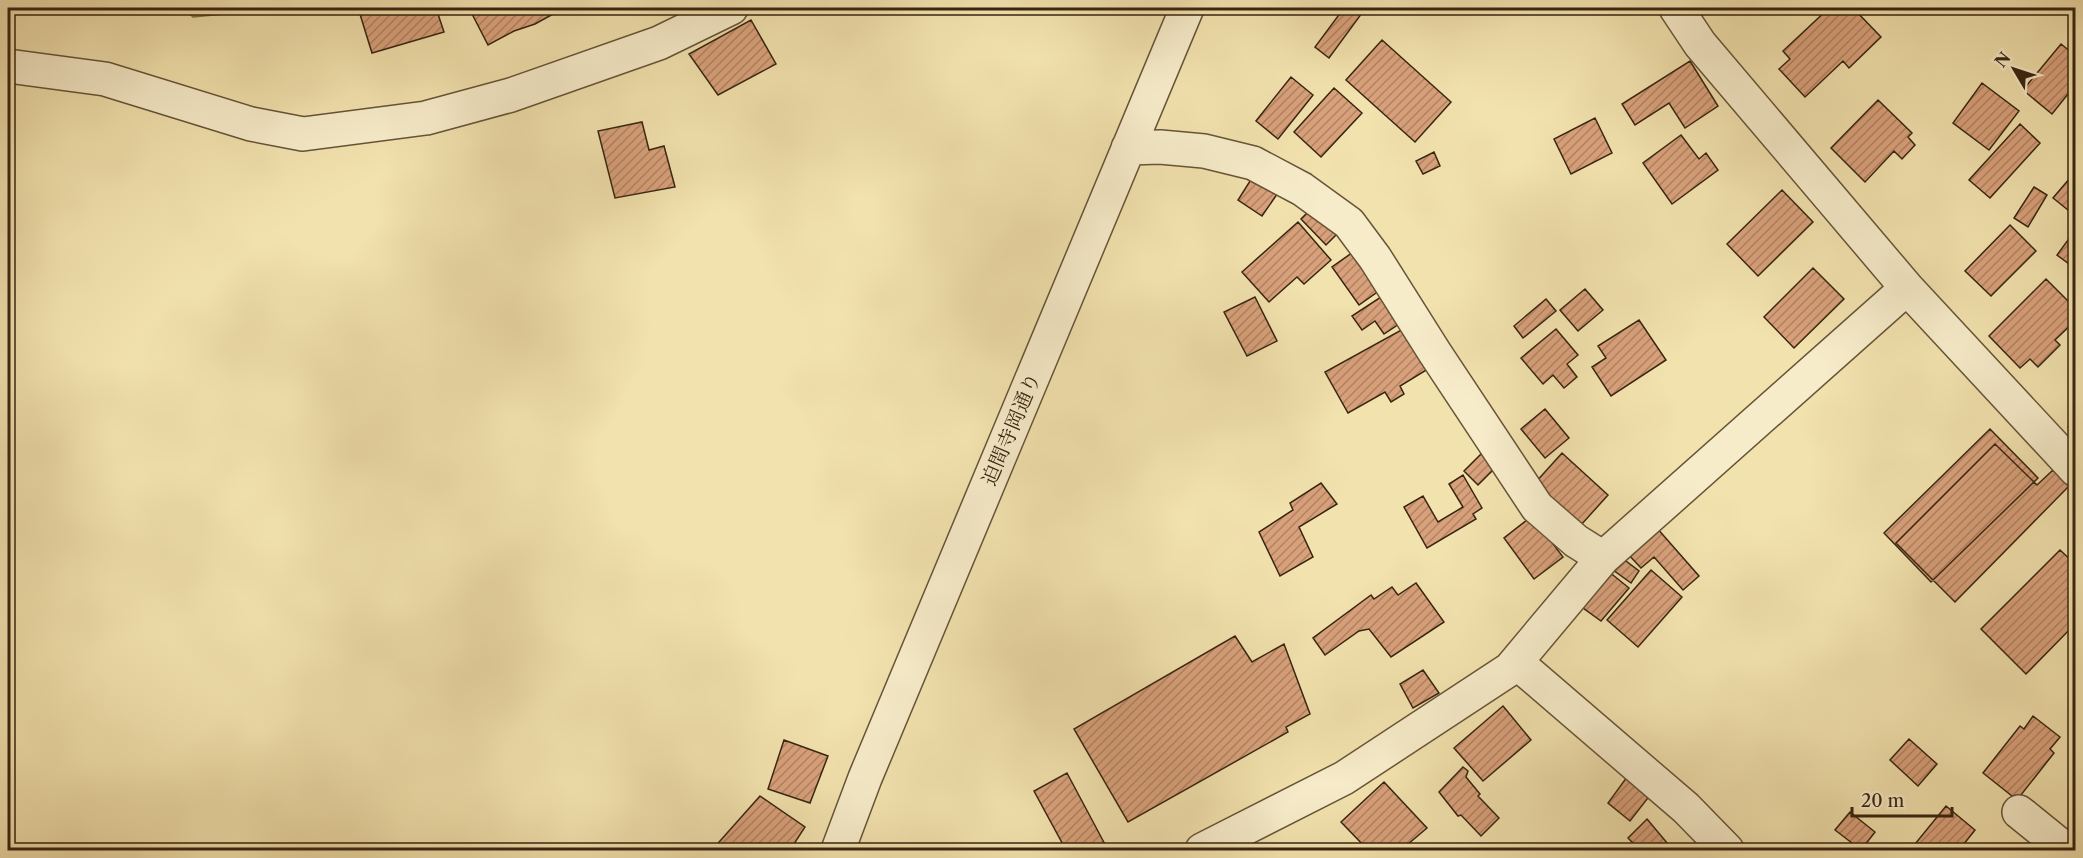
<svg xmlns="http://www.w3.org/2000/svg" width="2083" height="858" viewBox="0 0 2083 858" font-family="'Libre Caslon Text','Noto Serif JP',serif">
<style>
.forest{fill:url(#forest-firs);stroke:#7b744c;stroke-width:1.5}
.building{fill:url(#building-hatch);stroke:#372511;stroke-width:1.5}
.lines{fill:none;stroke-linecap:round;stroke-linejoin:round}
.minor-casing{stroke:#665438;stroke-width:36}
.minor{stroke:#f7ecca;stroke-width:33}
.labels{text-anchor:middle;stroke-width:4.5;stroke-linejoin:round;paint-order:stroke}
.street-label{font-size:20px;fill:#372511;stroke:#f7ecca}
</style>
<defs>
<pattern id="forest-firs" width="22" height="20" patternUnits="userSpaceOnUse" patternTransform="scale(1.5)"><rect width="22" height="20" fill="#bfc287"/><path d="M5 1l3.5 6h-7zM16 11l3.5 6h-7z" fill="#9c9d6d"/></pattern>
<pattern id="building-hatch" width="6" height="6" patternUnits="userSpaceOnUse" patternTransform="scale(1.5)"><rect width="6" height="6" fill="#d9a17b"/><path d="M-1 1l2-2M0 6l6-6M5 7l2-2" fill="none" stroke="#b18363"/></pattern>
</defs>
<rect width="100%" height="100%" fill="#f2e2ae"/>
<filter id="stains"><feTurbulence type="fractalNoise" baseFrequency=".00333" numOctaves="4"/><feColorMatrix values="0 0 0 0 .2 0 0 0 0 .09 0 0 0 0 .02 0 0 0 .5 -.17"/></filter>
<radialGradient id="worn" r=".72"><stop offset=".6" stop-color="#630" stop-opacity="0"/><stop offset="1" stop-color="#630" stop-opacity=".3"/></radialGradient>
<!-- forest -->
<path class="forest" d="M 183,8 L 274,8 L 266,10 L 193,17 Z"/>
<!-- building -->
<path class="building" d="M 370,8 L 436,8 L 444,32 L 372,53 L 359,11 Z
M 469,8 L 564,8 L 535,24 L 514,31 L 488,45 Z
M 1344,8 L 1354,8 L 1362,13 L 1329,58 L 1315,47 Z
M 1698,8 L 1715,8 L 1702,15 Z
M 1829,8 L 1853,8 L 1881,37 L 1849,68 L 1843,61 L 1805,97 L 1779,69 L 1790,59 L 1783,51 Z
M 751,20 L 776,64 L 718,95 L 689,54 Z
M 1382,40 L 1451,102 L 1415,142 L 1346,80 Z
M 2061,44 L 2076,56 L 2076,84 L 2052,114 L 2023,90 Z
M 1690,61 L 1718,106 L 1685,128 L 1669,103 L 1635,125 L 1622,104 Z
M 1291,77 L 1313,95 L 1278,139 L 1256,121 Z
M 1982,83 L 2019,111 L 1989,150 L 1953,123 Z
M 1334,88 L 1362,113 L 1321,157 L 1294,132 Z
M 1878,100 L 1912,133 L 1908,137 L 1915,145 L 1902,159 L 1894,151 L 1865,182 L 1831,148 Z
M 1595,118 L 1612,153 L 1571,174 L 1554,139 Z
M 642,122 L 649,150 L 664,146 L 675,187 L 615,198 L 598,131 Z
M 2020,124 L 2040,143 L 1990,198 L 1969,180 Z
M 1681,135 L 1699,159 L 1706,153 L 1718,170 L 1672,204 L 1643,163 Z
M 1434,152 L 1440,166 L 1423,174 L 1416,161 Z
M 1257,170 L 1282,187 L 1262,216 L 1238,200 Z
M 2076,171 L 2076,201 L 2068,210 L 2053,198 Z
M 2034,187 L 2047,195 L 2028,227 L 2014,218 Z
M 1782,190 L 1813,222 L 1758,276 L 1727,244 Z
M 1313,207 L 1338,233 L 1326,245 L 1301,219 Z
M 1298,222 L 1331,260 L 1304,284 L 1297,277 L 1269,302 L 1242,272 Z
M 2010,225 L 2036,251 L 1991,296 L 1965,271 Z
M 2076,229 L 2076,269 L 2057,255 Z
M 1356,250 L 1383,288 L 1359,305 L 1332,267 Z
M 1813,268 L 1844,299 L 1794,348 L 1764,317 Z
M 2046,279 L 2076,309 L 2076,320 L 2055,340 L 2060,345 L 2038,367 L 2030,359 L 2020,368 L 1989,336 Z
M 1585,289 L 1603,310 L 1578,331 L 1560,310 Z
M 1387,293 L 1405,320 L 1384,334 L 1375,321 L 1362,330 L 1352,316 Z
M 1255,297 L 1277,341 L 1247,356 L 1224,312 Z
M 1546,299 L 1556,311 L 1523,338 L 1514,326 Z
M 1639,320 L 1666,360 L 1611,396 L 1592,367 L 1606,358 L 1598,346 Z
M 1405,328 L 1428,369 L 1400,386 L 1404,394 L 1391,402 L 1385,392 L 1348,413 L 1325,372 Z
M 1556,329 L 1578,355 L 1567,364 L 1577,377 L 1564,388 L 1553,375 L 1543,384 L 1521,358 Z
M 1545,409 L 1569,438 L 1545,458 L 1521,429 Z
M 2076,419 L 2076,435 L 2068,427 Z
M 1990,429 L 2038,478 L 1931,582 L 1884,533 Z
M 1995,444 L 2037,485 L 2053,470 L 2069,486 L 1955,602 L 1896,543 Z
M 1484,451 L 1498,465 L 1478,485 L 1464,471 Z
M 1562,453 L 1608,495 L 1581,525 L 1535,483 Z
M 1463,475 L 1482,508 L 1473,514 L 1476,519 L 1427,548 L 1404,507 L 1423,496 L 1438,522 L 1463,507 L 1449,484 Z
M 1321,483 L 1337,504 L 1299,527 L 1313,557 L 1280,576 L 1259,532 L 1293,510 L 1290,503 Z
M 1532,516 L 1563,557 L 1534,579 L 1504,538 Z
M 1656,527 L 1699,576 L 1683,590 L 1654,557 L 1641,568 L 1627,553 Z
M 2060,550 L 2076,565 L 2076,623 L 2026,674 L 1981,629 Z
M 1618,555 L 1639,571 L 1631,583 L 1609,567 Z
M 1651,570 L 1682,597 L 1638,647 L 1607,620 Z
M 1608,571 L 1629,588 L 1601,621 L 1579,605 Z
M 1416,583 L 1444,622 L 1391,657 L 1369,629 L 1359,631 L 1325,655 L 1313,638 L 1371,595 L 1374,599 L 1392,587 L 1398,595 Z
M 1235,636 L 1252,662 L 1284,644 L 1310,714 L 1286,727 L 1288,732 L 1128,822 L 1074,729 Z
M 1423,670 L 1439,693 L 1413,708 L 1400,684 Z
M 1503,706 L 1531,740 L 1483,781 L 1454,748 Z
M 2033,716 L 2060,737 L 2050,749 L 2054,753 L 2017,800 L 1983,773 L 2020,726 L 2024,729 Z
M 1909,739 L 1937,764 L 1918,786 L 1890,760 Z
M 784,740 L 828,756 L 810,803 L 768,789 Z
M 1463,767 L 1468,771 L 1466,777 L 1480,794 L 1478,796 L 1499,818 L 1481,836 L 1461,815 L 1458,816 L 1439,792 Z
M 1067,773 L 1108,850 L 1066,850 L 1034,791 Z
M 1627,777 L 1651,794 L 1630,821 L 1608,803 Z
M 1384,782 L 1427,828 L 1401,850 L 1368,850 L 1341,822 Z
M 760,796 L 805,827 L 790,850 L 712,850 Z
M 1946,806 L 1975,830 L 1959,850 L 1924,850 L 1915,844 Z
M 1850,812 L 1875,832 L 1861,850 L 1835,830 Z
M 1647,819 L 1673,850 L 1640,850 L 1628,838 Z"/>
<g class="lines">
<defs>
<path id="minor" d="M 8,66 L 105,79 L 251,124 L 303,134 L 426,118 L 511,95 L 659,43 L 731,8
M 1128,148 L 1160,147 L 1204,151 L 1253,163 L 1302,189 L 1349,223 L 1375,258 L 1435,353 L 1537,507 L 1576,541 L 1603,558
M 1907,288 L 2076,470
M 1516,662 L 1686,808 L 1727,850
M 2019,812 L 2066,850
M 838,850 L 865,778 L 1187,8
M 1202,850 L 1344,778 L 1510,669 L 1603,558 L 1907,288 L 1700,44 L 1676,8"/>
</defs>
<!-- minor casing -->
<use href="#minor" class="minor-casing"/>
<!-- minor -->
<use href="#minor" class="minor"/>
</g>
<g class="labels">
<!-- street labels -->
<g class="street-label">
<text transform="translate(1011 429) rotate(-67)" y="7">迫間寺岡通り</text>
</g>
</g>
<!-- margin -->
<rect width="2083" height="858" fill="none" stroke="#f2e2ae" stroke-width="30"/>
<rect x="9" y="9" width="2065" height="840" fill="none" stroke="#372511" stroke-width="3"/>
<rect x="15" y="15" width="2053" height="828" fill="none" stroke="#372511" stroke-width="1.5"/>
<!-- north arrow -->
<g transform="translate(2014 69) rotate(309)" stroke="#f7ecca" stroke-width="4.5" paint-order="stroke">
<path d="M0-4.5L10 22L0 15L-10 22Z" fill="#372511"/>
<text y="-9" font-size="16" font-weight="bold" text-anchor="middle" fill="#372511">N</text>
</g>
<!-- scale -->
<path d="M1852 807v9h100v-9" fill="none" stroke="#372511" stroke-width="3"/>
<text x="1861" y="807" font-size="18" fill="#372511" stroke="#f7ecca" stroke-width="4.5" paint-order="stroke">20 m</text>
<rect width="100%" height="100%" filter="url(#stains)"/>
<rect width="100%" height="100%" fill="url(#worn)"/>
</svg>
